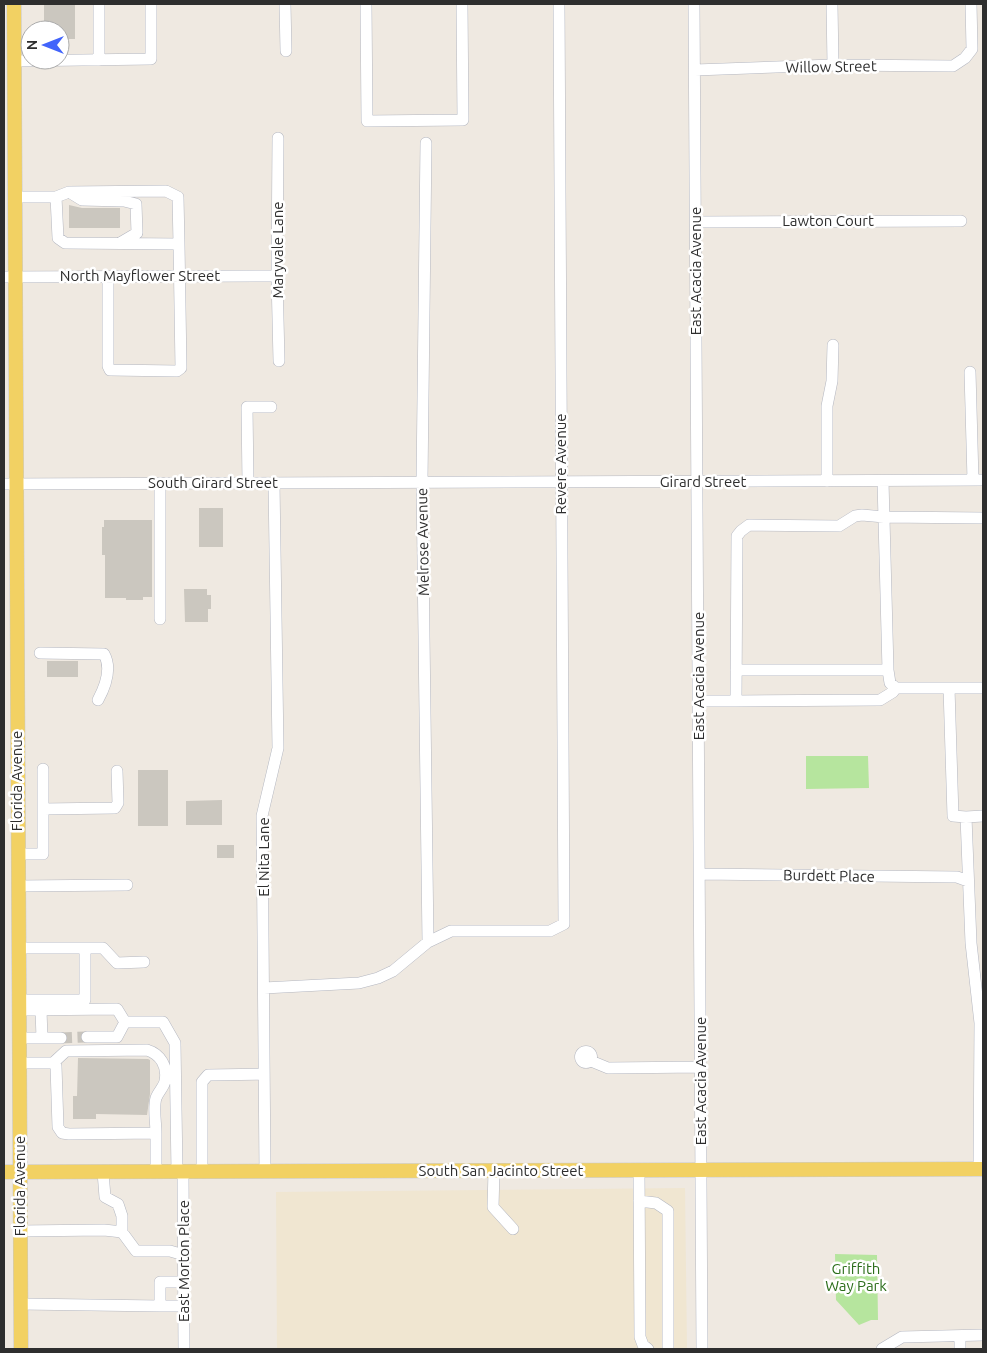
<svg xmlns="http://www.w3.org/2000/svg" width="987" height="1353" viewBox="0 0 987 1353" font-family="Ubuntu,sans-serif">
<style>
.education{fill:#f0e6d1}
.green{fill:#b6e59e}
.building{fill:#cbc7bf}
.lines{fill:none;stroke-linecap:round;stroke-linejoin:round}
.minor-tunnel{stroke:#c8c4bd;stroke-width:11;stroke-dasharray:11 5.5;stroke-linecap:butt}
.minor-casing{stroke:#b4b7c1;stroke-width:12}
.major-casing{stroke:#c9c9c9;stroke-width:15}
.minor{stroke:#fff;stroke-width:11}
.major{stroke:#f2d163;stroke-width:14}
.labels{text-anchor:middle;stroke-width:5;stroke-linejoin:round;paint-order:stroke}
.street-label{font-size:15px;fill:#2e2e2e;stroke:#fff}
.park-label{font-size:15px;fill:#2c6e1b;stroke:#fff}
</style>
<rect width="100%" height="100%" fill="#efe9e1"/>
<!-- education -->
<path class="education" d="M 685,1188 L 687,1349 L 277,1349 L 276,1192 Z"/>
<!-- green -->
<path class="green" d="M 806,756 L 868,756 L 869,788 L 806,789 Z
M 835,1254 L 877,1255 L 878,1320 L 871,1320 L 859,1325 L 836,1300 Z"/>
<!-- building -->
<path class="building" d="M 44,4 L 75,4 L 75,39 L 60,39 L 60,30 L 44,30 Z
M 69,205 L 82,208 L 120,208 L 120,228 L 69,228 Z
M 199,508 L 223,508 L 223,547 L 199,547 Z
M 104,520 L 152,520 L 152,597 L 143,597 L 143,600 L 126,600 L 126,598 L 105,598 L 105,555 L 102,555 L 102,527 L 104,527 Z
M 184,589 L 207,589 L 207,595 L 211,595 L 211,609 L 208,609 L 208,622 L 185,622 Z
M 47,661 L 78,661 L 78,677 L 47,677 Z
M 138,770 L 168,770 L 168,826 L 138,826 Z
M 222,800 L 222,825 L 186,825 L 186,801 Z
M 217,845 L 234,845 L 234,858 L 217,858 Z
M 78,1058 L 148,1059 L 150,1060 L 150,1094 L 147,1115 L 96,1114 L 96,1119 L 73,1119 L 73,1096 L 77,1096 Z"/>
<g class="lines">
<!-- minor-tunnel -->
<path class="minor-tunnel" d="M 61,1038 L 87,1037"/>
<defs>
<path id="minor" d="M 285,4 L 286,51
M 366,4 L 367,121 L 463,120 L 462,4
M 694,4 L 702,1349
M 832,4 L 833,65
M 99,60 L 99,4
M 14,61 L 151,59 L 151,4
M 695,70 L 833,65 L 953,66 L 965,58 L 972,49 L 971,4
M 278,138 L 277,276 L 279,361
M 426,143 L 422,482 L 428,942
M 69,192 L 82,200 L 124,201 L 136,204 L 137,233 L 120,243
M 15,197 L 56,197 L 69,192 L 166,191 L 178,197 L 179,244 L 65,243 L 58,238 L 56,197
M 696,222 L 961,221
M 4,277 L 277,276
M 108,277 L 108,366 L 110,370 L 177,371 L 181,368 L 179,244
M 970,372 L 973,480
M 827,481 L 827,406 L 832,381 L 833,345
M 883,481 L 888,670 L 890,683 L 896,688 L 983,688
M 160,483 L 160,619
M 248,483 L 247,407 L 271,407
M 4,484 L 983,480
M 40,653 L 104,654 C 112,668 105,687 98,700
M 736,670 L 888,670
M 896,688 L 893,692 L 880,700 L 736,701 L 737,536 L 741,531 L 749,525 L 839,526 L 855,516 L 862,515 L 884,517 L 983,518
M 949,688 L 953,816 L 966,817 L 971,943 L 980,1023 L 979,1169
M 699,701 L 736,701
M 43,769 L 43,809
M 966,817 L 983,816
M 18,854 L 43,854 L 43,809 L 115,808 L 118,803 L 117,771
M 700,874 L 957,877 L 968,881
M 18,886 L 127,885
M 18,948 L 103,948 L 117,963 L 144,962
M 264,988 L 359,983 L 378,978 L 393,971 L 428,942 L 451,931 L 550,931 L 564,924 L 559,4
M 19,1000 L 85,1000 L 85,948
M 19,1010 L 117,1009 L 125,1022
M 41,1010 L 42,1038
M 125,1022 L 163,1022 L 175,1043 L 177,1172
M 87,1037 L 117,1037 L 125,1022
M 19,1038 L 61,1038
M580.5 1057a5.5 5.5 0 1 1 11 0a5.5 5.5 0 1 1-11 0Z
M 591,1061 L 608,1068 L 701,1067
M 19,1063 L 53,1063 L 56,1066 L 58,1127 L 62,1133 L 69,1134 L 156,1133 L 156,1172
M 53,1063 L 66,1051 L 147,1050 C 160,1054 168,1066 165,1081 C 164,1087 158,1092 156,1098 C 153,1108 156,1123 156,1133
M 494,1171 L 493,1207 L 513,1229
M 639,1171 L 640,1337 L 643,1345 L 648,1349
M 103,1172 L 105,1197 L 118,1204 L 122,1216 L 122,1232
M 183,1172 L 184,1349
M 202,1172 L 202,1082 L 208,1075 L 264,1074
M 265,1172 L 262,816 L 278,748 L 274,483
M 639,1201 L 656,1203 L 668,1211 L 668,1349
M 20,1231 L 104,1230 L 122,1232 L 136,1251 L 170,1251 L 184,1255
M 184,1282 L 160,1282 L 160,1306 L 184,1306
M 21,1304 L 160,1306
M 960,1336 L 960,1349
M 882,1349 L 902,1337 L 983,1335"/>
<path id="major" d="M 14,4 L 21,1349
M 4,1172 L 983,1169"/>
</defs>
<!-- minor casing -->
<use href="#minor" class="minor-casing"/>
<!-- major casing -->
<use href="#major" class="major-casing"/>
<!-- minor -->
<use href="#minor" class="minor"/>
<!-- major -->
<use href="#major" class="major"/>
</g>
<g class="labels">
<!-- street labels -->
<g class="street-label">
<text transform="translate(831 67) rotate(-1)" y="5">Willow Street</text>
<text x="828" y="226">Lawton Court</text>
<text transform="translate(278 250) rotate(-90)" y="5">Maryvale Lane</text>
<text transform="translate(696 271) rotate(-90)" y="5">East Acacia Avenue</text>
<text x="140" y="281">North Mayflower Street</text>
<text transform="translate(561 464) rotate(-90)" y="5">Revere Avenue</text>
<text x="703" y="487">Girard Street</text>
<text x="213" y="488">South Girard Street</text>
<text transform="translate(423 542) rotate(-91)" y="5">Melrose Avenue</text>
<text transform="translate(699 676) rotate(-90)" y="5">East Acacia Avenue</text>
<text transform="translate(17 781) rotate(-90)" y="5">Florida Avenue</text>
<text transform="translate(264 857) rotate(-90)" y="5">El Nita Lane</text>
<text transform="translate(829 876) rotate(1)" y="5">Burdett Place</text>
<text transform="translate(701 1081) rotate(-90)" y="5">East Acacia Avenue</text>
<text x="501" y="1176">South San Jacinto Street</text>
<text transform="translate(20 1186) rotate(-90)" y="5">Florida Avenue</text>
<text transform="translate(184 1261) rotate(-90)" y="5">East Morton Place</text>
</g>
<!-- park labels -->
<g class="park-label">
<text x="856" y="1274">Griffith<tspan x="856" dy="17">Way Park</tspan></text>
</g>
</g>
<!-- border -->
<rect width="987" height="1353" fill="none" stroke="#2e2e2e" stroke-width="10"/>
<!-- north arrow -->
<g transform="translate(45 45) rotate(270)"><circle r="24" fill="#ffffff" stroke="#ababab"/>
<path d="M0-4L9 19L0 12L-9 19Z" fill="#4264fb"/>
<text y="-8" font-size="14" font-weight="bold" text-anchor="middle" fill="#2e2e2e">N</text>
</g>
</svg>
